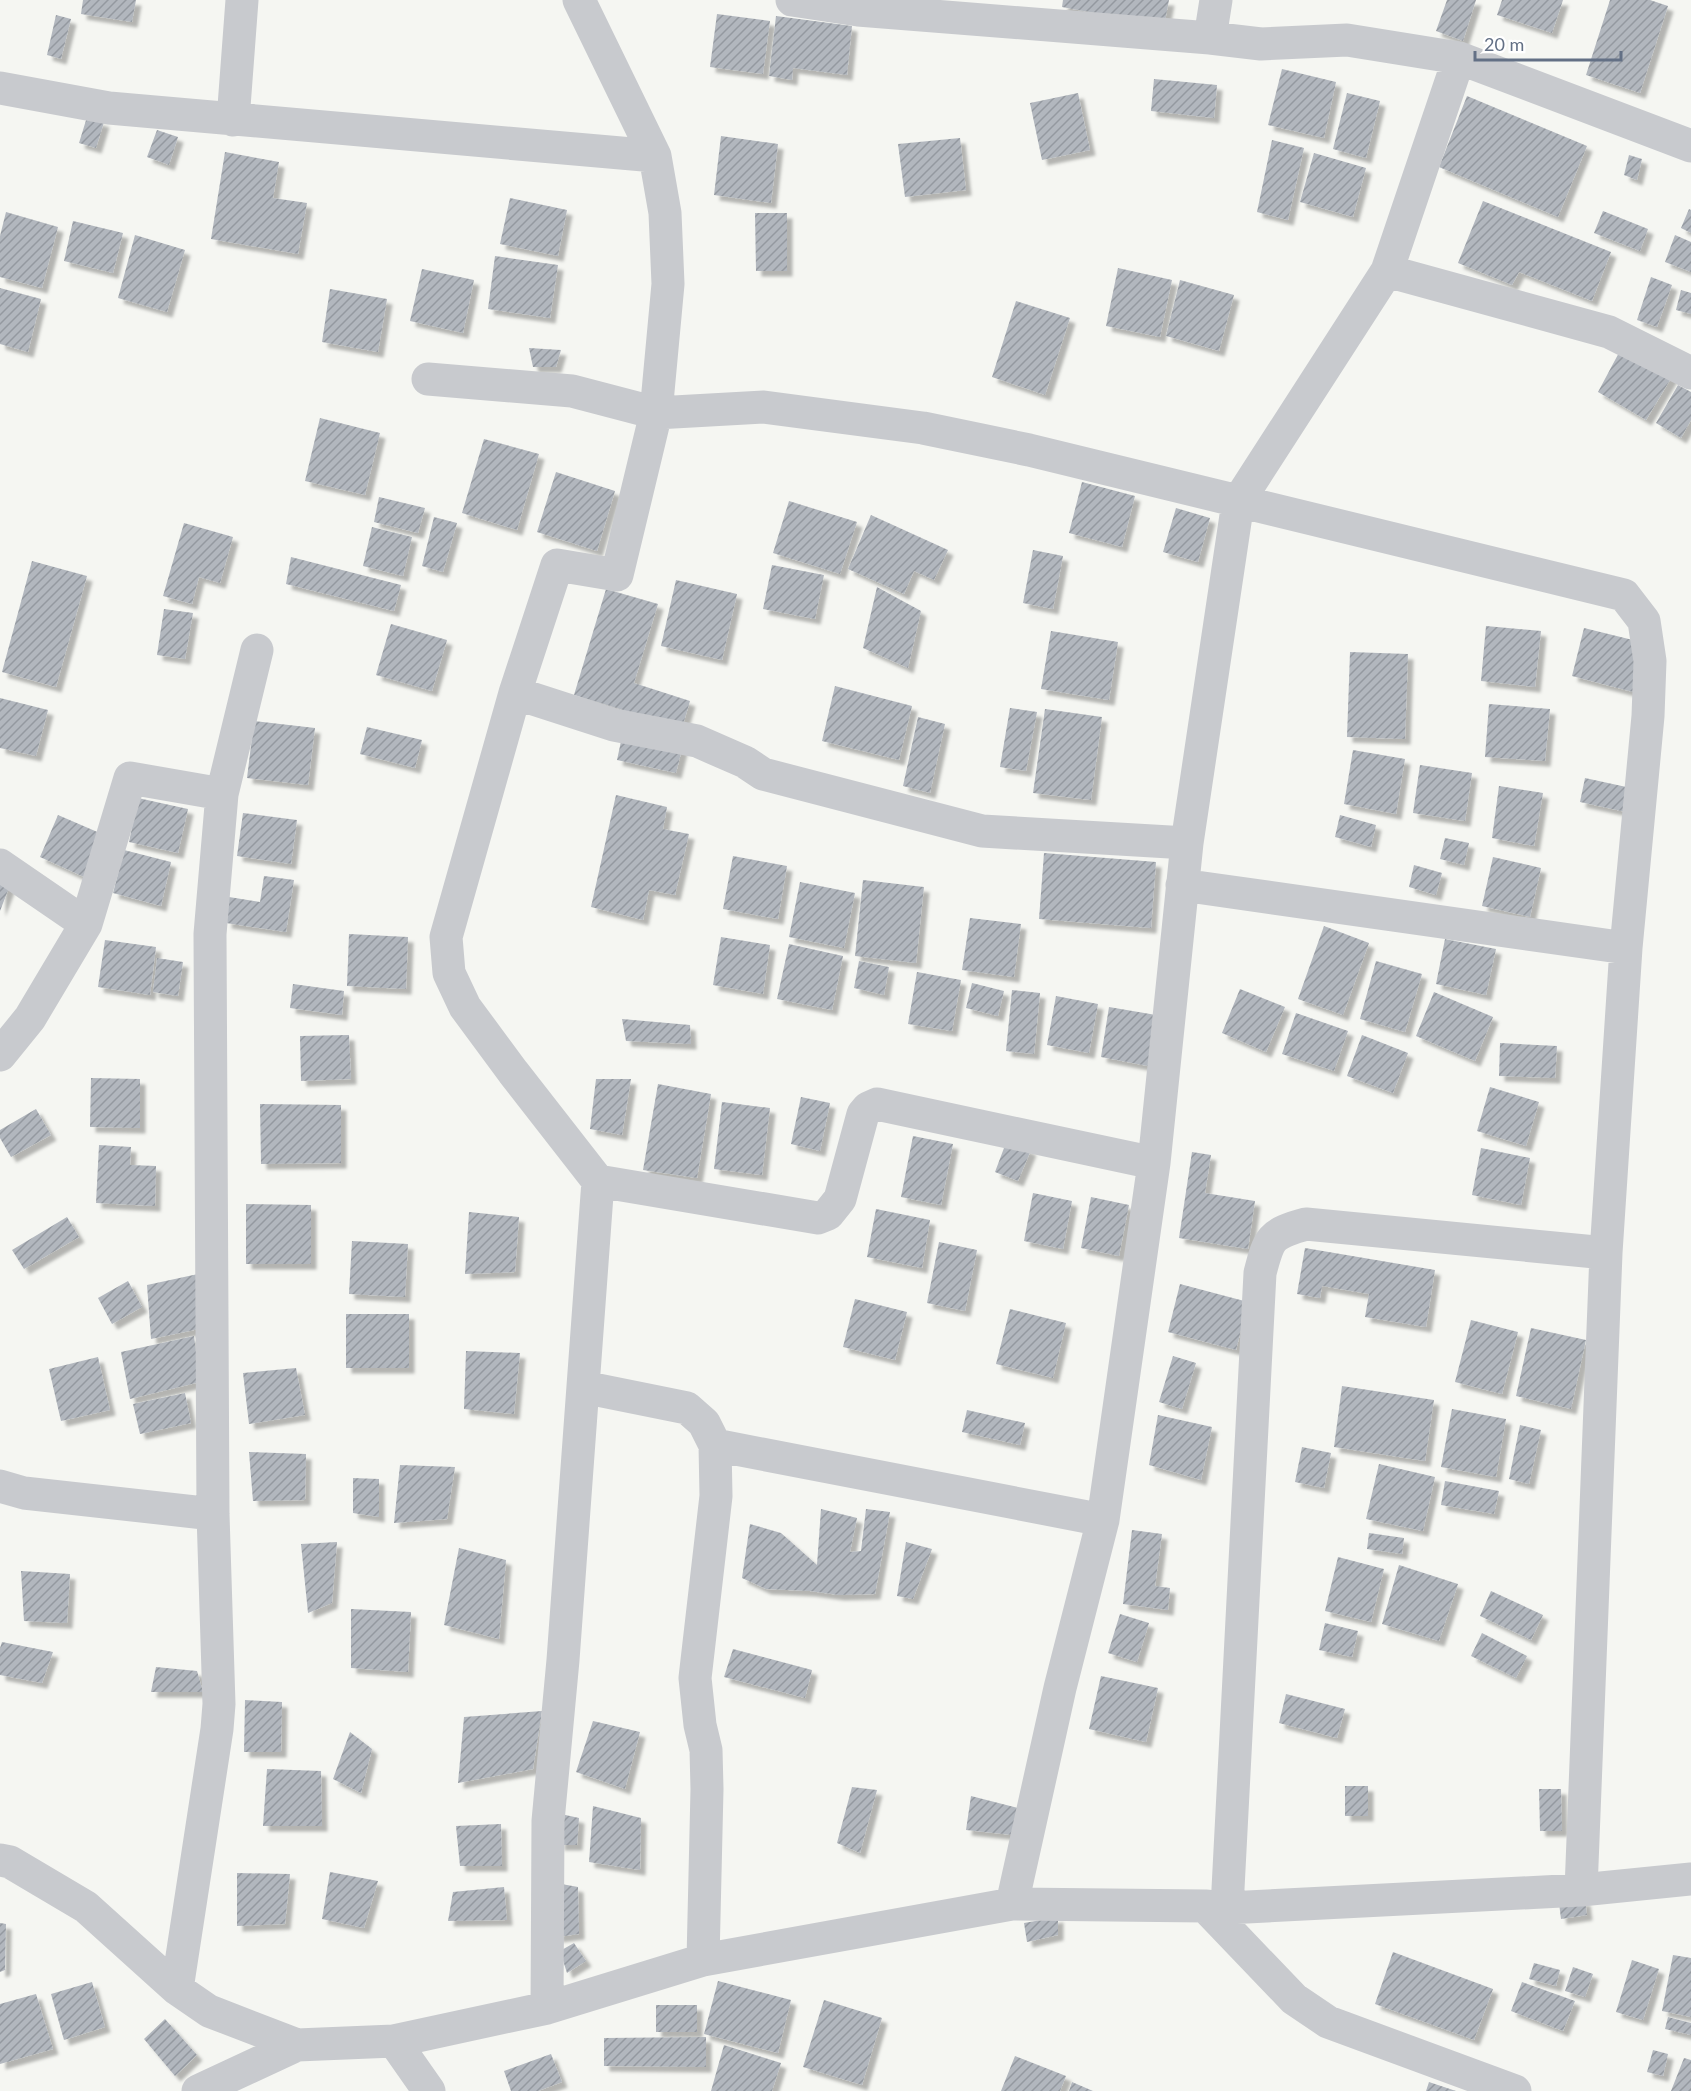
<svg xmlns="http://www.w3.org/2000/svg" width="1691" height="2091" viewBox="0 0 1691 2091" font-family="Lato,sans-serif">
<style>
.building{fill:url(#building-hatch);filter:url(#shadow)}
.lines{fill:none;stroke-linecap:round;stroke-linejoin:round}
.minor{stroke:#c8cace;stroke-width:33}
</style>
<defs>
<pattern id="building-hatch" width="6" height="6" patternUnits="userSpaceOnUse" patternTransform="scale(1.5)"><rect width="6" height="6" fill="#b2b7be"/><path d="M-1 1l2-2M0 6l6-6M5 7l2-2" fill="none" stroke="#9499a0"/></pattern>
<filter id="shadow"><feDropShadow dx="5.5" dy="5.5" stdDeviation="1.5" flood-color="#0004"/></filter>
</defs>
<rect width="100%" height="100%" fill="#f5f6f2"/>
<!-- building -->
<path class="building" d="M 83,0 L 136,0 L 132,22 L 81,14 Z
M 1063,0 L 1169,0 L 1164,26 L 1062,7 Z
M 1447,0 L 1476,0 L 1463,41 L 1436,31 Z
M 1502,0 L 1563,0 L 1552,33 L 1497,15 Z
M 1610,0 L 1650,0 L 1668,6 L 1640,93 L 1586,75 Z
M 717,14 L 770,21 L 763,74 L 710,67 Z
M 56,15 L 71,19 L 61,59 L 47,55 Z
M 776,16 L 852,26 L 847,75 L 793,68 L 792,80 L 769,76 Z
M 1282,69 L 1336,82 L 1324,138 L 1268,125 Z
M 1154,79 L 1217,85 L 1214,118 L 1151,111 Z
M 1078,93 L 1090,150 L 1042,160 L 1030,103 Z
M 1347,93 L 1380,101 L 1366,158 L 1333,149 Z
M 1467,96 L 1587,146 L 1558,217 L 1439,167 Z
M 87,117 L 104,122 L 96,148 L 79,143 Z
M 157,130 L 178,137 L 169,165 L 147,157 Z
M 721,136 L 778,144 L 771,203 L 714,195 Z
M 960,138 L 966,190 L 905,197 L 898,144 Z
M 1272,140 L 1304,148 L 1288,220 L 1257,212 Z
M 225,152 L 279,162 L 273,198 L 307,203 L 298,254 L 211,239 Z
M 1314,153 L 1366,168 L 1353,217 L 1300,202 Z
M 1629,155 L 1642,159 L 1637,180 L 1624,175 Z
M 510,198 L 567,210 L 558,256 L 500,244 Z
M 1483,201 L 1611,252 L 1592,301 L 1519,272 L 1512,285 L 1458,263 Z
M 1689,209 L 1691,210 L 1691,233 L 1681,228 Z
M 1603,211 L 1648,229 L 1640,251 L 1594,233 Z
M 6,212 L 58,227 L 42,288 L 0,277 L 0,236 Z
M 755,213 L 787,213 L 787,271 L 756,271 Z
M 73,221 L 123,233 L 113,273 L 64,261 Z
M 135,235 L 185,250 L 167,312 L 118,298 Z
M 1675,235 L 1691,242 L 1691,272 L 1665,262 Z
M 495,256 L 558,265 L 550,318 L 488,309 Z
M 1118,268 L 1172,280 L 1160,337 L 1106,326 Z
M 422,269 L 474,280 L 463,333 L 410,321 Z
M 1651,277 L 1672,285 L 1657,327 L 1637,320 Z
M 1180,280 L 1234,295 L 1219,351 L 1166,336 Z
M 0,288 L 41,299 L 28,352 L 0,344 Z
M 330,289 L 387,299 L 378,352 L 322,342 Z
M 1681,290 L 1691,293 L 1691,314 L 1676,310 Z
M 1016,301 L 1070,318 L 1045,395 L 992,377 Z
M 1622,347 L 1673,375 L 1646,420 L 1598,392 Z
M 529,348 L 561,350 L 556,367 L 533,367 Z
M 1678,385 L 1691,392 L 1691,420 L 1681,438 L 1656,423 Z
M 320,418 L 380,433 L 365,495 L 305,481 Z
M 484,439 L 539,454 L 517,530 L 462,513 Z
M 556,472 L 615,491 L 597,551 L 537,532 Z
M 1082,482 L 1135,496 L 1122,547 L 1069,533 Z
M 379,497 L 425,508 L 418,533 L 374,522 Z
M 789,501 L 857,522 L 840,574 L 773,553 Z
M 1176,508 L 1210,518 L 1198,562 L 1163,552 Z
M 871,515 L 948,550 L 934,580 L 914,571 L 904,594 L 848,569 Z
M 434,517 L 457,523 L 443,572 L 422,566 Z
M 184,523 L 233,537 L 220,583 L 199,577 L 192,604 L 163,596 Z
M 372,527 L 412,537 L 403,576 L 363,566 Z
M 1033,550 L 1063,556 L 1053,609 L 1023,603 Z
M 291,557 L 401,585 L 394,611 L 286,584 Z
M 32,561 L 87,576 L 56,687 L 2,672 Z
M 772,565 L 824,575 L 815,619 L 763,609 Z
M 676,580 L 737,594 L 722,660 L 661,646 Z
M 877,587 L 921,611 L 908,668 L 863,648 Z
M 606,589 L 658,604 L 634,683 L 690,701 L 682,728 L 574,695 Z
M 164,609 L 193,613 L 185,659 L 157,655 Z
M 391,624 L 447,640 L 432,691 L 376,675 Z
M 1486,626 L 1541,631 L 1535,687 L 1481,681 Z
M 1584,628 L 1645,643 L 1633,692 L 1572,676 Z
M 1051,631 L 1118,642 L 1109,700 L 1041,689 Z
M 1350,652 L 1408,654 L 1405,739 L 1347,737 Z
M 835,686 L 912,706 L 899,760 L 822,741 Z
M 0,698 L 48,710 L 36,756 L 0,748 Z
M 1489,704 L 1550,709 L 1545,761 L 1485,757 Z
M 1010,708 L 1037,712 L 1026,771 L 1000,767 Z
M 1045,709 L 1102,717 L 1091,800 L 1033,793 Z
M 918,717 L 945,724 L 930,793 L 903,786 Z
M 254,721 L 315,728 L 308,785 L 247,778 Z
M 367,727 L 422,740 L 415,768 L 360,754 Z
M 623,732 L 683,745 L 676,773 L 617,760 Z
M 1353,750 L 1405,759 L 1396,814 L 1344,804 Z
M 1420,765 L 1472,773 L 1465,821 L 1413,813 Z
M 1585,778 L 1631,788 L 1626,812 L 1580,802 Z
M 1499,786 L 1543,793 L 1534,846 L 1492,838 Z
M 616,795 L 667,807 L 663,829 L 689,834 L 675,895 L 649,890 L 643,920 L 591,907 Z
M 138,798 L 188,809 L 178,853 L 129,842 Z
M 243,813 L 297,820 L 291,864 L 237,856 Z
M 58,815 L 102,834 L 84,877 L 40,857 Z
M 1340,815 L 1376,825 L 1371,847 L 1335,837 Z
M 1445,838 L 1469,843 L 1464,865 L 1440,859 Z
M 124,850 L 171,862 L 161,906 L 113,893 Z
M 1044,853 L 1156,862 L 1151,928 L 1039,919 Z
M 733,856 L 787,866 L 778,919 L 723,909 Z
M 1493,857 L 1541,868 L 1530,917 L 1482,906 Z
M 1414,865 L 1442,873 L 1436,895 L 1409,887 Z
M 0,876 L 12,880 L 0,911 Z
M 264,876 L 294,880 L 286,932 L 226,923 L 229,897 L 260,902 Z
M 863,880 L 924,887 L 916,963 L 855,956 Z
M 800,882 L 855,893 L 844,948 L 789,937 Z
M 970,918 L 1021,924 L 1014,977 L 962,970 Z
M 1324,926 L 1369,943 L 1343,1015 L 1298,999 Z
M 349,934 L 408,937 L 406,989 L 347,986 Z
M 721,937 L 770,945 L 763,994 L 713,985 Z
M 1445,939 L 1496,949 L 1486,995 L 1436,984 Z
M 105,940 L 156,947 L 150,995 L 98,987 Z
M 789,944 L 843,956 L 832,1010 L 777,999 Z
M 157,958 L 183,962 L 178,996 L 153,992 Z
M 859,961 L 889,967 L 884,995 L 854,988 Z
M 1376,961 L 1422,974 L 1405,1032 L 1360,1019 Z
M 917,972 L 961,980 L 952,1031 L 908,1024 Z
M 972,983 L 1004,991 L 998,1016 L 966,1008 Z
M 293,984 L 344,991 L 342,1015 L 290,1008 Z
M 1240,989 L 1285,1007 L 1266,1052 L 1222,1033 Z
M 1012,990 L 1040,993 L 1034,1054 L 1006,1051 Z
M 1434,992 L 1493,1017 L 1475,1061 L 1416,1036 Z
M 1056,996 L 1098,1004 L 1089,1053 L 1047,1045 Z
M 1109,1007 L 1156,1015 L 1148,1066 L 1101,1057 Z
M 1296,1013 L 1348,1031 L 1334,1071 L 1282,1054 Z
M 622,1019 L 690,1025 L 691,1044 L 626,1041 Z
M 349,1035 L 351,1079 L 301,1081 L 300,1036 Z
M 1362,1035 L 1408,1053 L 1393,1093 L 1347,1076 Z
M 1500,1043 L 1557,1046 L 1555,1078 L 1499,1076 Z
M 91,1078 L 140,1079 L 140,1128 L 90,1127 Z
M 596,1079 L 631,1079 L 622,1135 L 590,1129 Z
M 658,1084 L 711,1094 L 697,1178 L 643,1170 Z
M 1490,1087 L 1539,1102 L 1526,1146 L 1477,1131 Z
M 801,1097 L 830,1103 L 820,1151 L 791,1144 Z
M 722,1102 L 770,1108 L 762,1175 L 714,1169 Z
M 260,1104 L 341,1105 L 341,1163 L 261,1164 Z
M 36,1109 L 51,1135 L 11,1157 L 0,1138 L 0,1130 Z
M 913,1136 L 953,1144 L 941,1205 L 901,1197 Z
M 1007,1140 L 1031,1150 L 1018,1181 L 995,1172 Z
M 99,1145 L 131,1147 L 130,1165 L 156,1166 L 155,1206 L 96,1203 Z
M 1481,1148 L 1530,1158 L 1521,1205 L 1472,1195 Z
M 1192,1152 L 1211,1155 L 1205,1193 L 1255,1201 L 1248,1249 L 1179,1238 Z
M 1033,1193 L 1072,1201 L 1063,1249 L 1024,1241 Z
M 1091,1197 L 1129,1205 L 1119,1256 L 1081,1248 Z
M 246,1204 L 311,1205 L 311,1264 L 246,1264 Z
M 876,1209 L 930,1220 L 922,1268 L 867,1257 Z
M 469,1212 L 519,1217 L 515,1272 L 465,1274 Z
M 67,1217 L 79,1237 L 24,1269 L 12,1250 Z
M 352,1241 L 408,1244 L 405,1297 L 349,1294 Z
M 939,1242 L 977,1250 L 965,1311 L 927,1303 Z
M 1305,1248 L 1435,1270 L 1426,1327 L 1365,1317 L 1369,1294 L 1322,1286 L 1320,1298 L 1297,1294 Z
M 198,1274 L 199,1329 L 151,1339 L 147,1285 Z
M 128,1281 L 142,1307 L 112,1324 L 98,1298 Z
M 1180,1284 L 1248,1302 L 1236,1350 L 1168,1332 Z
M 855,1299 L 907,1312 L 895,1360 L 843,1347 Z
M 1010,1309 L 1066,1323 L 1053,1378 L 996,1364 Z
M 346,1314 L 409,1314 L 409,1368 L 346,1368 Z
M 1471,1320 L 1518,1332 L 1502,1394 L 1455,1382 Z
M 1531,1328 L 1586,1340 L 1571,1409 L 1516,1396 Z
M 194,1336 L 200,1382 L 130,1399 L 121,1352 Z
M 466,1351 L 520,1353 L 514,1414 L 464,1409 Z
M 1173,1356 L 1196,1363 L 1182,1409 L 1159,1402 Z
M 98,1357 L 110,1410 L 61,1421 L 49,1369 Z
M 296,1368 L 305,1415 L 249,1424 L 243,1373 Z
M 1342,1386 L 1434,1400 L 1425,1461 L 1334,1447 Z
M 185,1393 L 191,1423 L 140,1434 L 133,1404 Z
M 1452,1409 L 1506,1419 L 1496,1477 L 1441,1467 Z
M 967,1410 L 1025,1423 L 1020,1445 L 962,1432 Z
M 1158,1415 L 1212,1427 L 1201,1480 L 1149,1465 Z
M 1520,1425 L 1541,1430 L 1529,1484 L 1509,1479 Z
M 1302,1447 L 1331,1453 L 1324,1488 L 1295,1482 Z
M 249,1452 L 306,1454 L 305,1500 L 253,1501 Z
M 1379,1464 L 1435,1477 L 1423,1531 L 1366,1519 Z
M 400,1465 L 455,1467 L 447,1519 L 394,1523 Z
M 353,1478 L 379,1479 L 379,1517 L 353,1513 Z
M 1445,1481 L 1499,1491 L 1494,1514 L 1441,1505 Z
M 821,1509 L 857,1518 L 850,1552 L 861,1551 L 866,1509 L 890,1512 L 875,1594 L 839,1595 L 810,1591 L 766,1589 L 742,1578 L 750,1524 L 781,1533 L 817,1565 Z
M 1132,1530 L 1162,1534 L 1155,1586 L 1170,1588 L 1168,1610 L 1123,1604 Z
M 1369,1533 L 1404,1538 L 1402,1554 L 1367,1549 Z
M 337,1542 L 332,1603 L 308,1613 L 301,1544 Z
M 906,1542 L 932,1549 L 913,1599 L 897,1596 Z
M 459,1548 L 506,1560 L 499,1639 L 444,1625 Z
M 1338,1557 L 1384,1569 L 1371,1622 L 1325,1611 Z
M 1399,1565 L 1458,1584 L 1439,1641 L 1382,1624 Z
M 21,1571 L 70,1574 L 67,1623 L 24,1621 Z
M 1491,1591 L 1543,1615 L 1531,1640 L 1480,1616 Z
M 351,1609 L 411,1612 L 408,1672 L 351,1668 Z
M 1120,1614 L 1149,1623 L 1137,1662 L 1108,1653 Z
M 1325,1623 L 1358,1631 L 1352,1657 L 1319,1650 Z
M 1482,1633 L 1527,1656 L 1516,1678 L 1471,1656 Z
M 2,1642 L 53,1652 L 42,1683 L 0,1675 L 0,1648 Z
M 733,1649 L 812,1670 L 805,1698 L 724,1677 Z
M 156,1667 L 197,1671 L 203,1692 L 151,1692 Z
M 1101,1676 L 1158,1688 L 1146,1742 L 1089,1729 Z
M 1286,1694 L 1345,1709 L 1337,1738 L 1279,1723 Z
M 245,1700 L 282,1702 L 281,1752 L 244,1752 Z
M 542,1711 L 533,1769 L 458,1783 L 464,1717 Z
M 593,1721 L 640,1732 L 625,1789 L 576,1772 Z
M 350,1732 L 372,1749 L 361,1793 L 333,1779 Z
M 267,1769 L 321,1771 L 322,1826 L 263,1826 Z
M 1345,1786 L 1368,1786 L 1368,1816 L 1345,1816 Z
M 852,1787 L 877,1790 L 860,1853 L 837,1843 Z
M 1539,1789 L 1561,1789 L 1562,1831 L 1540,1831 Z
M 971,1796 L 1018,1808 L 1013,1835 L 966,1830 Z
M 593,1806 L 641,1818 L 640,1870 L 589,1862 Z
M 561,1814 L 579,1818 L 577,1845 L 559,1845 Z
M 501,1824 L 502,1866 L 460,1866 L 456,1826 Z
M 330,1872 L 378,1881 L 364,1928 L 322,1919 Z
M 237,1873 L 290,1874 L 285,1924 L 237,1926 Z
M 556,1883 L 578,1887 L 579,1934 L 557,1937 Z
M 504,1887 L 507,1920 L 448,1921 L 453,1892 Z
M 1585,1900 L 1587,1915 L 1561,1919 L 1559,1903 Z
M 1058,1917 L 1058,1935 L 1027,1942 L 1024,1923 Z
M 0,1923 L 6,1924 L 5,1970 L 0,1972 Z
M 574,1943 L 586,1961 L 567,1973 L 560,1951 Z
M 1393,1952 L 1493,1989 L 1474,2040 L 1375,2004 Z
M 1673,1955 L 1691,1958 L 1691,2017 L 1662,2011 Z
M 1632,1960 L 1659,1969 L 1643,2020 L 1616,2012 Z
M 1534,1963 L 1560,1970 L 1556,1986 L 1529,1979 Z
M 1573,1967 L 1593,1974 L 1585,1997 L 1565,1991 Z
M 718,1981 L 791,2000 L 778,2053 L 704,2034 Z
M 92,1982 L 105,2027 L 64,2040 L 51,1994 Z
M 1522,1982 L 1575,2001 L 1563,2031 L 1511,2011 Z
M 36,1994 L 53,2049 L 0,2064 L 0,2004 Z
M 824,2000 L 882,2018 L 862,2085 L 803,2067 Z
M 656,2005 L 697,2005 L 697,2032 L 656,2032 Z
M 1668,2017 L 1691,2023 L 1691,2035 L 1665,2029 Z
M 165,2019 L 197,2055 L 175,2076 L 144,2039 Z
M 706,2037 L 706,2067 L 604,2066 L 604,2038 Z
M 724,2045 L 781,2063 L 772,2091 L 711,2091 Z
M 1653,2050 L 1668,2054 L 1663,2076 L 1647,2072 Z
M 551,2054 L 562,2082 L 538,2091 L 511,2091 L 504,2071 Z
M 1015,2056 L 1066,2076 L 1060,2091 L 1001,2091 Z
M 1684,2058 L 1691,2060 L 1691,2091 L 1671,2091 Z
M 1072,2082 L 1093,2091 L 1069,2091 Z
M 1429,2082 L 1456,2091 L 1426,2091 Z"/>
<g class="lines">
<!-- minor -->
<path class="minor" d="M 792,0 L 858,10 L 1210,38 L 1261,44 L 1347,40 L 1459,58 L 1691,146
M 1210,38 L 1216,0
M 0,88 L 109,108 L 655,156
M 233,120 L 242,0
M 1387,271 L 1609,332 L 1691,373
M 428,379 L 572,391 L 656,413 L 764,407 L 923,428 L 1029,450 L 1624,595 L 1644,621 L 1650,661 L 1648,716 L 1626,948 L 1606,1253 L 1581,1890
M 515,693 L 614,725 L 697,741 L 745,762 L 763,774 L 982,831 L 1187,843
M 0,865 L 86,924
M 1182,885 L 1626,948
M 0,1055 L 30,1018 L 86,924 L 130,778 L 222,794
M 598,1181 L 818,1218 L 828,1214 L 840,1199 L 863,1114 L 868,1108 L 877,1104 L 1154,1163
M 583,1387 L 687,1408 L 704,1423 L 715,1445 L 716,1496 L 695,1678 L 700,1725 L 706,1750 L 707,1789 L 703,1960
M 715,1445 L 1103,1520
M 0,1486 L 24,1493 L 213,1514
M 0,1860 L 10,1862 L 86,1907 L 177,1989 L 209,2011 L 297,2045
M 1012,1904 L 1060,1688 L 1103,1520 L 1154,1163 L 1187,843 L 1238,502 L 1387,271 L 1459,58
M 1205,1906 L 1294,1999 L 1328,2022 L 1515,2091
M 1227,1908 L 1260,1273 C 1269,1238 1270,1234 1306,1224 L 1606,1253
M 177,1989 L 217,1729 L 219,1704 L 213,1514 L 210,934 L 222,794 L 257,650
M 547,2008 L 548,1821 L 563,1660 L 598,1181 L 513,1072 L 465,1007 L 449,973 L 446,937 L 515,693 L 557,565 L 617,575 L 656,413 L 668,284 L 665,213 L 655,156 L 579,0
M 394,2041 L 429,2091
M 198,2091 L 297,2045 L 394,2041 L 547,2008 L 703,1960 L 1012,1904 L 1205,1906 L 1227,1908 L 1581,1890 L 1691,1879"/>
</g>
<!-- scale -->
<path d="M1475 51v9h146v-9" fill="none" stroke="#637085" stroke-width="3"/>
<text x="1484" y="51" font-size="18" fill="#637085" stroke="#ffffff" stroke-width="4.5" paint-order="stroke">20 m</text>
</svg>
